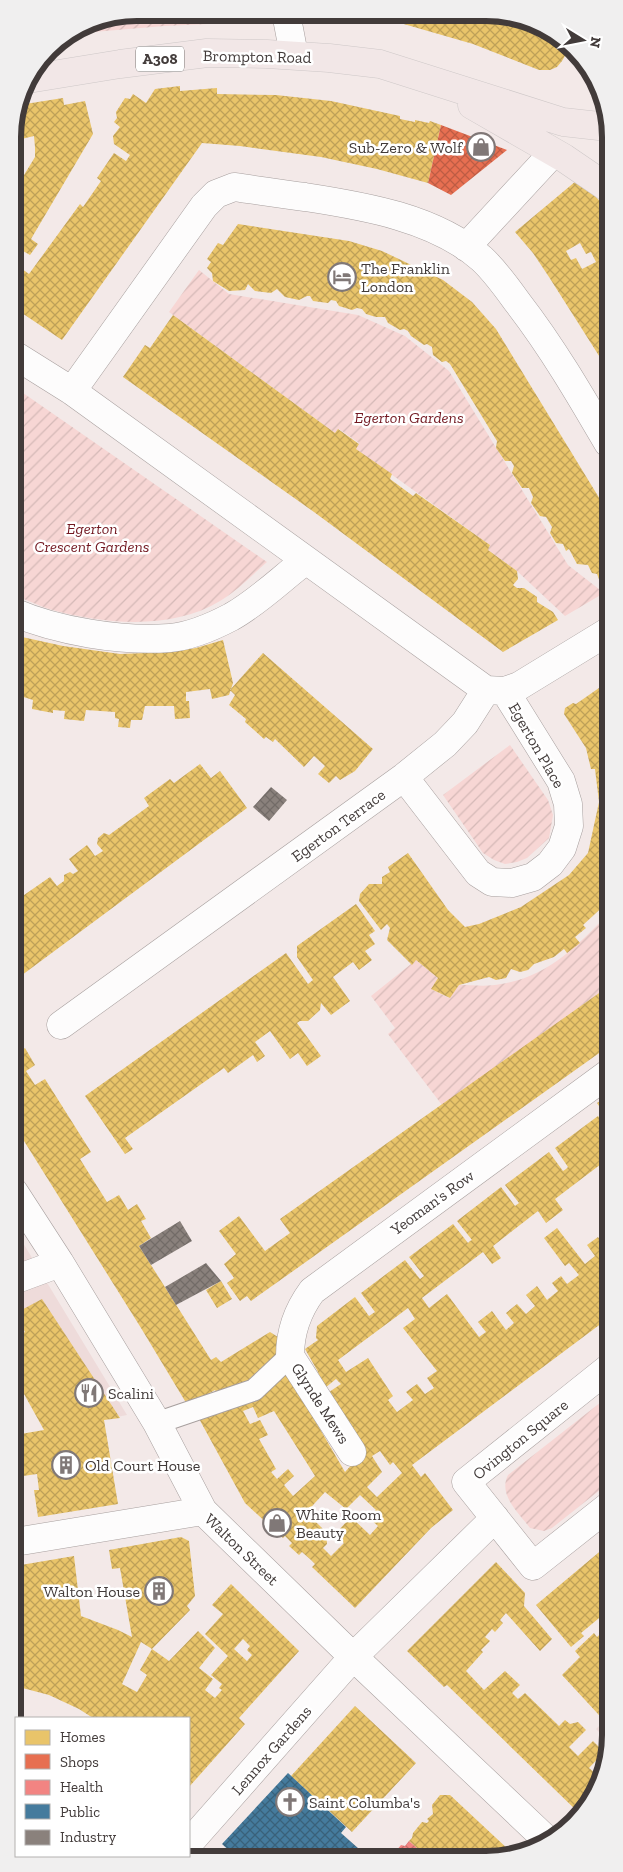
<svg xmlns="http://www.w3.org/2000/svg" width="623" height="1872" viewBox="0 0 623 1872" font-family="'Zilla Slab',serif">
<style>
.built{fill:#eedbda}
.garden{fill:url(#garden-furrows)}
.homes{fill:url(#homes-cross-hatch);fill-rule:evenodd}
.shops{fill:url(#shops-cross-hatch)}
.health{fill:url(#health-cross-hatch)}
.public{fill:url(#public-cross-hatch)}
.industry{fill:url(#industry-cross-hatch)}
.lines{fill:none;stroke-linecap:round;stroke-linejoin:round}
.pedestrian-casing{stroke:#a79f9e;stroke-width:23}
.minor-casing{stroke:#a79f9e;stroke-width:29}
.primary-casing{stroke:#cec8c8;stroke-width:29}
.pedestrian{stroke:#fdfcfc;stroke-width:21}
.minor{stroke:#fdfcfc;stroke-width:28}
.primary{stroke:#f2e7e7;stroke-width:28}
.labels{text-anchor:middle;stroke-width:5;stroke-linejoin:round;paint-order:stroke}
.shield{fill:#fff;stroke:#7b7675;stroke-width:1}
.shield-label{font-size:15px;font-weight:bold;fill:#423b3a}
.street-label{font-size:16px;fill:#423b3a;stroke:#fff}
.poi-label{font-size:16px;fill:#423b3a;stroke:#fff;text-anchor:start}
.park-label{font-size:16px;font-style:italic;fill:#721821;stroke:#fff}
.rim{fill:none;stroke:#423b3a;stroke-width:6}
</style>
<defs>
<pattern id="garden-furrows" width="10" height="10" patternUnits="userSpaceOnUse" patternTransform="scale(1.25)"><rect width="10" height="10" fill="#f7d6d4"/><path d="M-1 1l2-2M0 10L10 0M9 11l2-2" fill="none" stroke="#d5b9b7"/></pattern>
<pattern id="homes-cross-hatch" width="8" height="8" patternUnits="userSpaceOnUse" patternTransform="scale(1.25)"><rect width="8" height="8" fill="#e9c46a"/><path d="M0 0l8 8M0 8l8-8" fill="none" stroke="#bea058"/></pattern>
<pattern id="shops-cross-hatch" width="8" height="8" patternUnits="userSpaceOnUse" patternTransform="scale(1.25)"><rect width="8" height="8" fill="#e76f51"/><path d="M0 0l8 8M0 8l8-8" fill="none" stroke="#bd5c44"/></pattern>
<pattern id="health-cross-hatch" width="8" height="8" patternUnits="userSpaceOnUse" patternTransform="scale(1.25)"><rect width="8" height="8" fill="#f28482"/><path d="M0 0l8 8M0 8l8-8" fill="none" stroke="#c66d6b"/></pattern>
<pattern id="public-cross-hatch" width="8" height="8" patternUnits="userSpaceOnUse" patternTransform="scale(1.25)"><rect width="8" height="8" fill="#457b9d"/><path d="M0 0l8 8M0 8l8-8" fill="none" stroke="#39617a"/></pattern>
<pattern id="industry-cross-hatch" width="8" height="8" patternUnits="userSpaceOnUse" patternTransform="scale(1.25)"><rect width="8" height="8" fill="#8a817c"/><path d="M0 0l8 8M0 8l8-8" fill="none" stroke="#726b67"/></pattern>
</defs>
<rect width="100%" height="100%" fill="#f3e9e8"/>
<!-- built -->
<path class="built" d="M 14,1228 L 127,1415 L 66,1427 L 14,1336 Z
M 610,1715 L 610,1743 L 596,1729 Z"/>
<!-- garden -->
<path class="garden" d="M 137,13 L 260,13 L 256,21 L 252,22 L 164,26 L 70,34 L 90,22 Z
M 199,270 L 229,294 L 358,315 L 405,336 L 449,371 L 568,565 L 604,593 L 565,616 L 517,571 L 488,550 L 490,545 L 356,449 L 359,443 L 339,429 L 335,433 L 169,312 Z
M 13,386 L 267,562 C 252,575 237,591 220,601 C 171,631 102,624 49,609 C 37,605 25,599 13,595 Z
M 510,745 L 548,800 L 553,815 L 549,838 L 527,858 L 517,862 L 505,864 L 494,860 L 483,853 L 443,795 Z
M 609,913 L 609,986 L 442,1105 L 388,1034 L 395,1028 L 371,996 L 416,960 L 438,978 L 431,989 L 449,998 L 459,985 C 472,985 488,987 501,984 C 548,977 578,945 609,913 Z
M 610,1395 L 610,1482 L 552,1528 L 544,1531 L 530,1528 C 518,1512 498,1495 508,1475 Z"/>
<!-- homes -->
<path class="homes" d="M 369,14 L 510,15 L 566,45 L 566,54 L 562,61 L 557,67 L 550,70 L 539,70 L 473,44 Z
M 180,86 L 180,91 L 217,88 L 217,94 L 276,95 L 331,101 L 400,116 L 400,119 L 415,122 L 415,120 L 429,123 L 430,121 L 441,125 L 428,183 L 377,169 L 321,157 L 240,146 L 202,143 L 62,340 L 13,307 L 13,175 L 18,176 L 21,180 L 35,157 L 35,147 L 34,136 L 13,141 L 13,129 L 19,105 L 63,98 L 64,105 L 85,101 L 93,134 L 31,239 L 38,244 L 30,255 L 23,251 L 14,263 L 29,274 L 80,204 L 83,207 L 101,181 L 97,178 L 114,153 L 126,161 L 130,155 L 114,144 L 113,136 L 120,127 L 114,122 L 117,118 L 116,112 L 125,98 L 130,99 L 133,94 L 146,103 L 155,89 Z
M 576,181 L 582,182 L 608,210 L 608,294 L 600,299 L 605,308 L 608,306 L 608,370 L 549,277 L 533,253 L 515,232 ZM 580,243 L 586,254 L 591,252 L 596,262 L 582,269 L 576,258 L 571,260 L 566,251 Z
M 238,224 L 349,241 L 382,251 L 443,280 L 472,302 L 496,329 L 609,514 L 609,583 L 600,582 L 597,574 L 592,573 L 588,565 L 577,564 L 569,549 L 566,551 L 563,544 L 556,543 L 550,533 L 552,527 L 546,517 L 540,516 L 531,503 L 533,497 L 529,488 L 522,488 L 512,473 L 514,466 L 511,461 L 505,461 L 496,448 L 497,441 L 450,364 L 446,361 L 442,362 L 433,355 L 432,347 L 427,344 L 424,345 L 411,336 L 408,331 L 404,329 L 400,330 L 388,323 L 385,317 L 376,317 L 366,314 L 362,309 L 357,308 L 352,310 L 339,306 L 336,301 L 331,300 L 328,303 L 313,301 L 310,296 L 307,296 L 299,300 L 285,297 L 277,289 L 271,293 L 255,291 L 248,284 L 245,290 L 229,291 L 213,281 L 212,273 L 207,268 L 211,262 L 207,259 L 218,243 L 223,245 Z
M 173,315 L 335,433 L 338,429 L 359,444 L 356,449 L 392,474 L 390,479 L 413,496 L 416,493 L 490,545 L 488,550 L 517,571 L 518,579 L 513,585 L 517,588 L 524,588 L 537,597 L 537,602 L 553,612 L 558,620 L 503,652 L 314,512 L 123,377 L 145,345 L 150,348 Z
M 13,635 L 63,646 L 120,654 L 170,652 L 196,648 L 223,640 L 233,683 L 229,695 L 212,699 L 210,689 L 186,692 L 186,701 L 189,701 L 190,718 L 175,719 L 174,706 L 145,706 L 142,720 L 131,720 L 130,728 L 118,727 L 119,719 L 115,718 L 115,712 L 86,710 L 84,721 L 64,719 L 65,711 L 53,710 L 53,713 L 32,709 L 33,700 L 14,694 Z
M 263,653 L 373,749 L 355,771 L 340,780 L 336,776 L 329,783 L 318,774 L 325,766 L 314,756 L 304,767 L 275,739 L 273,742 L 266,737 L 264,739 L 245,722 L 246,719 L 229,705 L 235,695 L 230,690 Z
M 609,681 L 609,715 L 607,716 L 609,719 L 609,901 L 583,925 L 586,928 L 575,937 L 580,943 L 567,953 L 564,949 L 554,957 L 534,964 L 528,970 L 520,972 L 511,969 L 506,978 L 496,980 L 489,977 L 459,985 L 450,998 L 431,989 L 438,978 L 416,960 L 412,965 L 387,940 L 390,928 L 387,924 L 381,930 L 359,901 L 360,894 L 369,884 L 382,884 L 382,877 L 390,872 L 388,867 L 408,853 L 448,910 L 465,927 L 479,924 L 521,907 L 569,875 L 588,853 L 599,802 L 595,769 L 591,769 L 586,748 L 564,714 L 565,708 L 573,703 L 576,704 Z
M 200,764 L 211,778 L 220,771 L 247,808 L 14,981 L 14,902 L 50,877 L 57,886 L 64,881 L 64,875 L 70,872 L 73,874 L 78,871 L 69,859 L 87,845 L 95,856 L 103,851 L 97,844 L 98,838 L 104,833 L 109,835 L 149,806 L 144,798 L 170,779 L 174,783 Z
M 356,904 L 375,931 L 369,935 L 375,944 L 365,951 L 372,960 L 359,970 L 353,962 L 333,977 L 350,1001 L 331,1015 L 321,1003 L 320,1010 L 308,1021 L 300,1021 L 297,1023 L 321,1056 L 307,1066 L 298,1053 L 290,1059 L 270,1031 L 255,1042 L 265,1056 L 257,1062 L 253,1055 L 228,1073 L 224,1068 L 125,1138 L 133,1149 L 125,1154 L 85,1096 L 286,953 L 308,984 L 313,980 L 297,957 L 297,946 Z
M 609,986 L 609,1046 L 251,1301 L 247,1296 L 240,1301 L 227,1283 L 234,1278 L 224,1264 L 236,1254 L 219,1231 L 239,1216 L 265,1251 L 290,1233 L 280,1219 Z
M 25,1048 L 35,1065 L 26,1071 L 35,1085 L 45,1079 L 91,1152 L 80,1159 L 107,1202 L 119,1195 L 128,1210 L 137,1204 L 146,1219 L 141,1221 L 151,1238 L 139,1246 L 211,1360 L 216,1357 L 221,1362 L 270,1332 L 281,1339 L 277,1358 L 262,1367 L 266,1373 L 219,1396 L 215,1390 L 188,1406 L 141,1328 L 14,1125 L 14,1052 L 16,1054 Z
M 609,1095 L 609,1121 L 597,1103 Z
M 598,1116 L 609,1131 L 609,1158 L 555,1199 L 563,1210 L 546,1223 L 538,1211 L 493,1246 L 501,1258 L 492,1264 L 483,1252 L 422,1298 L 429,1308 L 447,1294 L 479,1337 L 486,1332 L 478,1322 L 492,1311 L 506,1330 L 514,1323 L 506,1313 L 517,1304 L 526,1314 L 535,1306 L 526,1295 L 537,1286 L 547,1300 L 558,1291 L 552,1283 L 561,1276 L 567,1284 L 579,1275 L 569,1263 L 565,1266 L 544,1238 L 557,1228 L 585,1264 L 595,1256 L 587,1245 L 598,1237 L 610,1252 L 610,1317 L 412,1465 L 421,1477 L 425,1473 L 453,1510 L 431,1528 L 355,1608 L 312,1567 L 315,1564 L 311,1560 L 302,1552 L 299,1555 L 289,1546 L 292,1543 L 285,1536 L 283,1538 L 245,1503 L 197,1415 L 285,1369 L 345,1472 L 366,1449 L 326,1394 L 341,1384 L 336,1379 L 325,1388 L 317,1370 L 305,1349 L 318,1340 L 316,1338 L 317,1326 L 355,1297 L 369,1316 L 375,1312 L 361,1293 L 405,1260 L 420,1279 L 424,1276 L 409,1257 L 453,1224 L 468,1243 L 470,1241 L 472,1240 L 457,1221 L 501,1187 L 515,1206 L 519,1203 L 505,1185 L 549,1152 L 563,1171 L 566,1169 L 568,1167 L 555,1148 ZM 408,1308 L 415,1319 L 403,1328 L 437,1371 L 427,1378 L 434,1388 L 425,1394 L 417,1384 L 406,1392 L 413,1400 L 397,1412 L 388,1400 L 393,1396 L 368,1358 L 346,1372 L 338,1360 ZM 253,1407 L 258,1418 L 274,1411 L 315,1476 L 293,1496 L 284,1485 L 294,1476 L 288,1469 L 277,1479 L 271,1472 L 276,1469 L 259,1439 L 268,1435 L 260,1420 L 250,1424 L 243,1411 ZM 380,1451 L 390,1465 L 393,1462 L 402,1473 L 377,1497 L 367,1487 L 382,1472 L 372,1456 ZM 325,1492 L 346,1509 L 360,1495 L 376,1510 L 369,1518 L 378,1526 L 370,1535 L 351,1517 L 335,1534 L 344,1543 L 331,1556 L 323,1548 L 327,1544 L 326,1532 L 311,1517 L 303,1516 Z
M 221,1281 L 232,1299 L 217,1308 L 206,1290 Z
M 42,1299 L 120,1418 L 104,1420 L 118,1504 L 38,1517 L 34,1490 L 39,1490 L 37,1474 L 23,1476 L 19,1455 L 15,1455 L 15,1435 L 44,1430 L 14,1376 L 14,1338 L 25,1332 L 20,1323 L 14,1326 L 14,1314 Z
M 181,1537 L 189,1541 L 195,1596 L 187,1606 L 190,1610 L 152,1649 L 141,1642 L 122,1684 L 137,1692 L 147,1675 L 140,1670 L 152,1649 L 169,1661 L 198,1631 L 215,1648 L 199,1668 L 213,1679 L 205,1690 L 215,1698 L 222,1690 L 219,1688 L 222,1684 L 211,1675 L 228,1656 L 205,1634 L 223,1614 L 212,1605 L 231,1584 L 299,1651 L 239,1718 L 245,1724 L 189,1787 L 189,1718 L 93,1718 L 79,1709 L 49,1695 L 15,1686 L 15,1566 L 74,1556 L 81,1616 L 118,1630 L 132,1637 L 120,1568 L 112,1569 L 109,1550 ZM 243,1639 L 250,1646 L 247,1650 L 252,1655 L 247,1661 L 234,1649 Z
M 610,1543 L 610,1609 L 581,1633 L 584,1636 L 571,1647 L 536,1605 Z
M 496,1562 L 525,1593 L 524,1606 L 552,1639 L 540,1651 L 506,1613 L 500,1620 L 503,1623 L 495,1632 L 492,1629 L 485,1637 L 490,1641 L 481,1650 L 483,1652 L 466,1671 L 484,1690 L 505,1671 L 520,1685 L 512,1693 L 518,1699 L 525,1693 L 559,1726 L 565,1720 L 570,1724 L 578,1722 L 586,1730 L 569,1747 L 578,1756 L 593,1741 L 604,1752 L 589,1768 L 595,1773 L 602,1765 L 605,1767 L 601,1782 L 581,1815 L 447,1685 L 444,1687 L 407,1651 Z
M 610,1625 L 610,1686 L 605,1691 L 608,1694 L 610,1691 L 610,1727 L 562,1675 L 580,1657 L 575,1651 L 594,1633 L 597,1637 Z
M 355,1706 L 416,1763 L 352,1832 L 291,1776 Z
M 440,1795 L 450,1795 L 511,1852 L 506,1857 L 441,1857 L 439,1856 L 427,1857 L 409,1841 L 412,1838 L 413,1833 L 422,1822 L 427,1823 L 429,1821 L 427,1819 L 433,1814 L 432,1805 Z"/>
<!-- shops -->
<path class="shops" d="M 441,125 L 507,150 L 451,195 L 428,183 Z"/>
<!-- health -->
<path class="health" d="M 409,1841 L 427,1857 L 391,1857 L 401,1845 L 405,1846 Z"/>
<!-- public -->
<path class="public" d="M 288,1773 L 346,1827 L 341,1833 L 368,1857 L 236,1857 L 222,1844 Z"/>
<!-- industry -->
<path class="industry" d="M 271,787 L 287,800 L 269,821 L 253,807 Z
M 180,1221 L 192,1241 L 151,1265 L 139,1246 Z
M 206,1263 L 221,1281 L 176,1305 L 165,1287 Z"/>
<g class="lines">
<defs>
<path id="pedestrian" d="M 157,1423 L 254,1390 L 290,1356"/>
<path id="minor" d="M 286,13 L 294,55
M 466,247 L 553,153
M 13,354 L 72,391 L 486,690
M 72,391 L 204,206 L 216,194 L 234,187 C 257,190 281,194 305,197 C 364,206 436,218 482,259 C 496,272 507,288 518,303 C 552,347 580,395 608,443
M 13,612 C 57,631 122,642 170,638 C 191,636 212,627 231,617 C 258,602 281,579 306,560
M 486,690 L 505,691 L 519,686 L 609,631
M 404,777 L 478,873 L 492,882 L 512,883 L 533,877 L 550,864 L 562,848 L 569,826 L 568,804 L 561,781 L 505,691
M 61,1025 L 404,777 L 445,744 L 465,723 L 486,690
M 14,1192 L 60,1263 L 157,1423 L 203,1511 L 343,1647 L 549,1842
M 14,1280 L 60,1263
M 610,1367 L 466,1482 L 533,1566 L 610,1505
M 352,1452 L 290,1356 C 290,1332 298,1310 312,1291 L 609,1073
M 15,1542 L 203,1511
M 15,1745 L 16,1745
M 189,1843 L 353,1657 L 495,1518
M 168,1856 L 169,1857"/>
<path id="primary" d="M 28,79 L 120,64 L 207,53 L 267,54 L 329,58 L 380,64 L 563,122 L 608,127
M 472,105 L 564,158 L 608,188"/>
</defs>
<!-- pedestrian casing -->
<use href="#pedestrian" class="pedestrian-casing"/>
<!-- minor casing -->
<use href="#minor" class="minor-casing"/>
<!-- primary casing -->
<use href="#primary" class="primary-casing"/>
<!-- pedestrian -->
<use href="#pedestrian" class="pedestrian"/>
<!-- minor -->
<use href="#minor" class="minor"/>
<!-- primary -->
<use href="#primary" class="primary"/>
</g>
<!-- icons -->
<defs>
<symbol id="shop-ring" viewBox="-11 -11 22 22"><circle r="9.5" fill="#fff" stroke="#807877" stroke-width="1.5"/><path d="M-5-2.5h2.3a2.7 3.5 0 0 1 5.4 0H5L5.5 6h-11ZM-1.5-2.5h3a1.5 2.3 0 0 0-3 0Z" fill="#807877"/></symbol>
<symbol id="hotel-ring" viewBox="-11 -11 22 22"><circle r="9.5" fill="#fff" stroke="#807877" stroke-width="1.5"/><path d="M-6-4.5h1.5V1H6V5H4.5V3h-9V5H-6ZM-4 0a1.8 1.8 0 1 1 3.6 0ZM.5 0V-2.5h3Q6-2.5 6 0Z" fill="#807877"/></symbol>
<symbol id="restaurant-ring" viewBox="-11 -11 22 22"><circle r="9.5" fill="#fff" stroke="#807877" stroke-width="1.5"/><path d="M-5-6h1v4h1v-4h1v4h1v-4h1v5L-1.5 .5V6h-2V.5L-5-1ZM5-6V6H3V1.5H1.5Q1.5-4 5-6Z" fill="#807877"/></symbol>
<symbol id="building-ring" viewBox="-11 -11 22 22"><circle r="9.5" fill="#fff" stroke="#807877" stroke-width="1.5"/><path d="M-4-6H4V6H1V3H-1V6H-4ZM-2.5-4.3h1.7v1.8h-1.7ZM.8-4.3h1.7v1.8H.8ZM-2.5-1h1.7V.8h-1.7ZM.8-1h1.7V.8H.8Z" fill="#807877"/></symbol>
<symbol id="church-ring" viewBox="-11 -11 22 22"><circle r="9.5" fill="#fff" stroke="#807877" stroke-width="1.5"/><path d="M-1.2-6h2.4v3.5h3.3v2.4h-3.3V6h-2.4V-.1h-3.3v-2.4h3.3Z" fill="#807877"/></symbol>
</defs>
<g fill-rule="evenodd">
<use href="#shop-ring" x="465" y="131" width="32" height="32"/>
<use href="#hotel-ring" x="326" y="261" width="32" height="32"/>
<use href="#restaurant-ring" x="73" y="1377" width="32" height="32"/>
<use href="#building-ring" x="50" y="1449" width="32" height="32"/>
<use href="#shop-ring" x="261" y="1507" width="32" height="32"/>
<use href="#building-ring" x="143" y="1575" width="32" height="32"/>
<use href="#church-ring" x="274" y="1786" width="32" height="32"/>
</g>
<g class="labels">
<!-- shield labels -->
<rect class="shield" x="136" y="46.5" width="48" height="25" rx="4"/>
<g class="shield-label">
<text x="160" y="64">A308</text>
</g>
<!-- street labels -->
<g class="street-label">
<text transform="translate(257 56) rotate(1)" y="6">Brompton Road</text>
<text transform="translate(537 745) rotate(60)" y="6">Egerton Place</text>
<text transform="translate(338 825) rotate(-36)" y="6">Egerton Terrace</text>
<text transform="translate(432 1202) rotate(-36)" y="6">Yeoman's Row</text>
<text transform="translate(321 1403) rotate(57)" y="6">Glynde Mews</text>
<text transform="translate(520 1439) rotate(-39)" y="6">Ovington Square</text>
<text transform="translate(242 1549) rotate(44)" y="6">Walton Street</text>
<text transform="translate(271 1750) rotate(-49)" y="6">Lennox Gardens</text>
</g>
<!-- poi labels -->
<g class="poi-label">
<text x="462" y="153" text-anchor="end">Sub-Zero &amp; Wolf</text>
<text x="361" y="274">The Franklin<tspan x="361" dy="18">London</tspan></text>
<text x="108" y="1399">Scalini</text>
<text x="85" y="1471">Old Court House</text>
<text x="296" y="1520">White Room<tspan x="296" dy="18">Beauty</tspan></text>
<text x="140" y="1597" text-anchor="end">Walton House</text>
<text x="309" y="1808">Saint Columba's</text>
</g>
<!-- park labels -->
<g class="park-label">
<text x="409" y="423">Egerton Gardens</text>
<text x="92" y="534">Egerton<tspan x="92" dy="18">Crescent Gardens</tspan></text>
</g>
</g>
<!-- crop -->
<path d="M0 0H623V1872H0ZM137 21H486A116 116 0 0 1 602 137V1735A116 116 0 0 1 486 1851H137A116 116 0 0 1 21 1735V137A116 116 0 0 1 137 21Z" fill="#f0efef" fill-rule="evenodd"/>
<path class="rim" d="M137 21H486A116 116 0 0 1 602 137V1735A116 116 0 0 1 486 1851H137A116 116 0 0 1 21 1735V137A116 116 0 0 1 137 21Z"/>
<!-- legend -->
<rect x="15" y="1717" width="175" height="140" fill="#ffffff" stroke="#b3b1b0"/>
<rect x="25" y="1730" width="25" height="15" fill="#e9c46a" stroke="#b3b1b0"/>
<text x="60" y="1742" font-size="15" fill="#423b3a">Homes</text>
<rect x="25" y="1754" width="25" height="15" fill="#e76f51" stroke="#b3b1b0"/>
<text x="60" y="1767" font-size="15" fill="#423b3a">Shops</text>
<rect x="25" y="1780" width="25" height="15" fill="#f28482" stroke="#b3b1b0"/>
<text x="60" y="1792" font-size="15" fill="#423b3a">Health</text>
<rect x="25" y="1804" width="25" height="15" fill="#457b9d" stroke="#b3b1b0"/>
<text x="60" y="1817" font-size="15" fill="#423b3a">Public</text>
<rect x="25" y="1830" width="25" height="15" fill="#8a817c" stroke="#b3b1b0"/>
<text x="60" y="1842" font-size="15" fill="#423b3a">Industry</text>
<!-- north arrow -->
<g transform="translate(583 40) rotate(100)" stroke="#ffffff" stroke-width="4" paint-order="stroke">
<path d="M0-4L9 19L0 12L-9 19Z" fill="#423b3a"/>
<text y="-8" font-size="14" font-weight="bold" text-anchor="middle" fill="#423b3a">N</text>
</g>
</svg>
